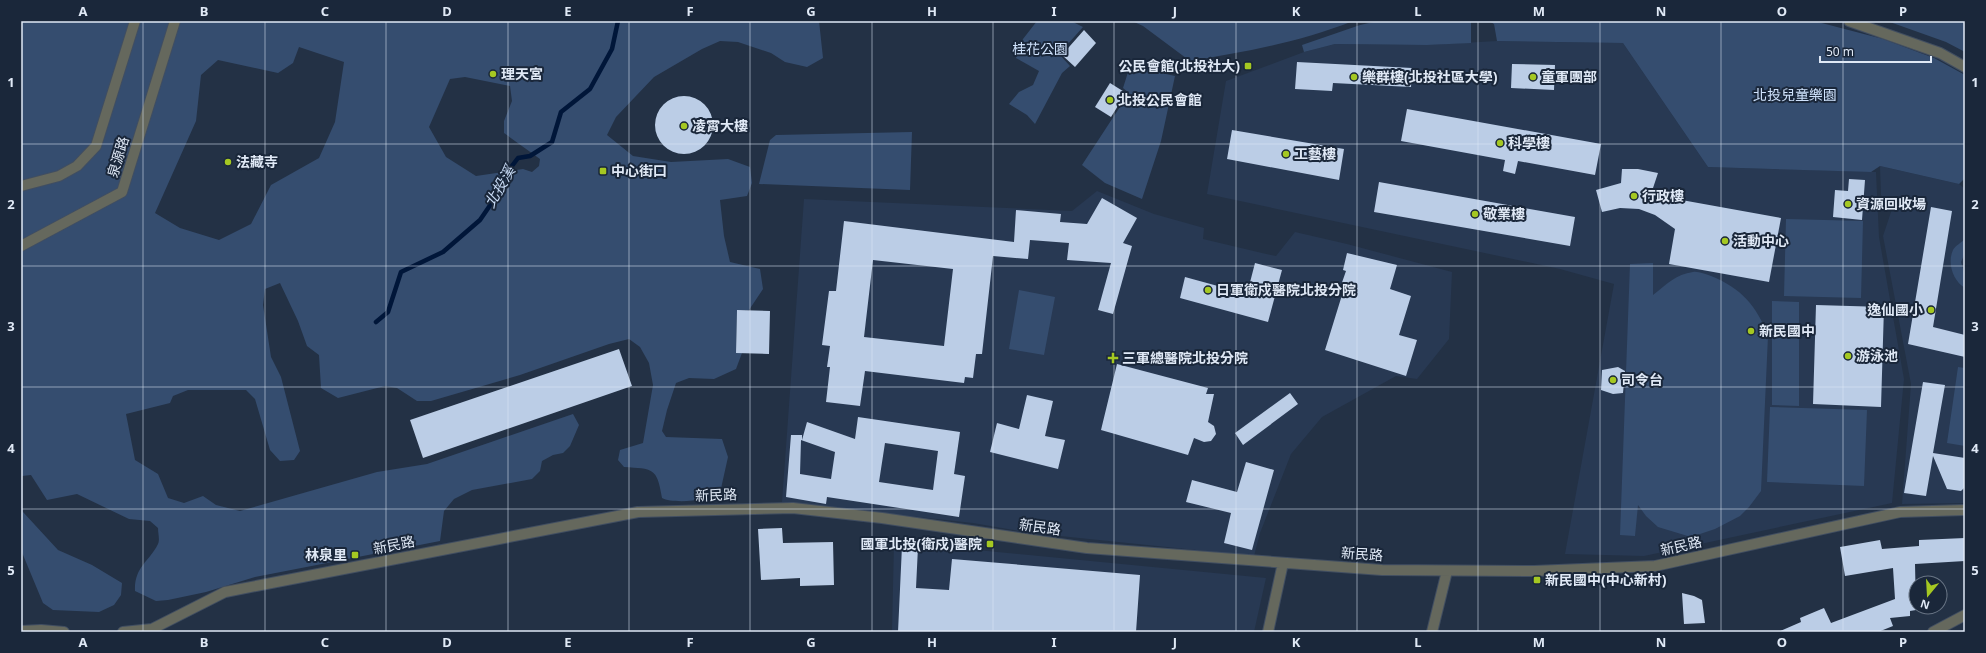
<svg xmlns="http://www.w3.org/2000/svg" width="1986" height="653" viewBox="0 0 1986 653" font-family="'Noto Sans','Noto Sans TC',sans-serif">
<style>
.built{fill:#283953}
.green{fill:#354d6f;fill-rule:evenodd}
.lines{fill:none;stroke-linecap:round;stroke-linejoin:round}
.stream{stroke:#001639;stroke-width:4.5}
.building{fill:#bbcde6;fill-rule:evenodd}
.minor-casing{stroke:#414e61;stroke-width:12}
.tertiary-casing{stroke:#414e61;stroke-width:12}
.minor{stroke:#65685d;stroke-width:10}
.tertiary{stroke:#65685d;stroke-width:10}
.grid{fill:none;stroke:#e0e9f6;stroke-width:1;stroke-opacity:0.55}
.poi-dot{fill:#a5c822;stroke:#1a273a;stroke-width:1.5}
.labels{text-anchor:middle;stroke-width:4;stroke-linejoin:round;paint-order:stroke}
.park-label{font-size:14px;fill:#d0e3fd;stroke:#1a273a}
.poi-label{font-size:14px;font-weight:bold;fill:#e0e9f6;stroke:#1a273a;text-anchor:start}
.street-label{font-size:14px;fill:#e0e9f6;stroke:#1a273a}
.water-label{font-size:15px;font-style:italic;fill:#c9dcf6;stroke:#1a273a}
.neatline{fill:none;stroke:#e0e9f6;stroke-width:1.5}
.grid-label{font-size:13px;text-anchor:middle;font-weight:bold;fill:#e0e9f6}
</style>
<rect width="100%" height="100%" fill="#233145"/>
<!-- built -->
<path class="built" d="M 1497,41 L 1623,43 L 1708,167 L 1876,172 L 1879,237 L 1904,379 L 1892,503 L 1644,556 L 1565,554 L 1614,284 L 1560,269 L 1207,194 L 1226,81 L 1304,52 L 1335,44 L 1427,45 Z
M 1880,166 L 1959,184 L 1965,189 L 1965,503 L 1902,504 L 1911,384 L 1883,236 L 1892,209 L 1881,195 Z
M 1097,191 L 1154,214 L 1204,228 L 1203,239 L 1262,253 L 1276,256 L 1295,232 L 1347,244 L 1452,272 L 1449,339 L 1417,379 L 1396,376 L 1322,417 L 1291,454 L 1260,533 L 1254,556 L 1031,533 L 973,523 L 782,502 L 804,199 L 1072,211 Z
M 894,542 L 1266,578 L 1254,632 L 892,632 Z"/>
<!-- green -->
<path class="green" d="M 21,21 L 819,21 L 823,58 L 807,67 L 785,62 L 771,53 L 738,42 L 720,41 L 702,49 L 654,77 L 616,117 L 607,135 L 633,156 L 671,162 L 728,159 L 750,167 L 752,183 L 747,196 L 720,200 L 724,236 L 730,262 L 760,269 L 763,289 L 749,310 L 737,310 L 736,353 L 742,353 L 736,369 L 714,379 L 689,378 L 676,383 L 667,410 L 662,431 L 666,437 L 722,439 L 728,457 L 720,493 C 709,501 673,504 662,498 C 657,467 653,469 624,467 L 618,460 L 620,450 L 643,443 L 653,385 L 649,363 L 640,347 L 629,339 L 609,344 L 520,375 L 431,401 L 417,401 L 397,388 L 385,386 L 338,398 L 321,388 L 319,355 L 307,346 L 298,321 L 280,283 L 265,289 L 263,305 L 271,357 L 281,377 L 300,451 L 294,460 L 280,461 L 270,450 L 255,399 L 246,390 L 188,390 L 173,396 L 170,403 L 126,414 L 135,460 L 158,474 L 168,498 L 184,503 L 203,496 L 216,505 L 240,511 L 377,472 L 427,464 L 573,414 L 579,425 L 570,446 L 563,453 L 553,455 L 542,461 L 540,471 L 532,479 L 472,490 L 454,499 L 444,511 L 440,541 L 255,577 L 206,592 L 168,600 L 156,601 L 135,591 C 134,567 149,562 158,544 C 160,540 158,533 158,528 L 150,521 L 129,519 L 77,494 L 47,500 L 31,475 L 22,476 L 21,480 ZM 299,47 L 344,62 L 335,122 L 319,158 L 271,185 L 251,224 L 219,240 L 180,228 L 155,213 L 196,121 L 201,75 L 218,60 L 278,73 L 293,63 ZM 465,77 L 510,86 L 512,101 L 504,121 L 504,133 L 540,159 L 539,166 L 532,172 L 523,169 L 476,176 L 446,157 L 429,127 L 450,79 Z
M 1037,21 L 1071,21 L 1083,27 L 1059,54 L 1070,66 L 1062,73 L 1035,124 L 1027,115 L 1009,104 L 1019,92 L 1033,85 L 1039,71 L 1016,58 L 1023,39 Z
M 1132,21 L 1353,21 C 1300,42 1245,52 1190,61 L 1143,26 Z
M 1378,21 L 1471,21 L 1471,43 L 1427,45 L 1335,44 L 1304,52 L 1302,45 L 1360,25 Z
M 1489,21 L 1814,21 L 1883,39 L 1934,58 L 1965,75 L 1965,178 L 1959,184 L 1880,166 L 1871,172 L 1708,167 L 1623,43 L 1497,41 L 1494,24 Z
M 1887,21 L 1965,21 L 1965,52 L 1946,42 Z
M 1130,66 L 1175,76 L 1161,141 L 1142,199 L 1105,183 L 1082,165 L 1129,93 L 1123,88 Z
M 912,132 L 910,190 L 759,184 L 770,140 L 776,135 Z
M 1786,219 L 1863,221 L 1861,298 L 1784,296 Z
M 1965,239 L 1965,253 L 1961,262 L 1965,276 L 1965,288 C 1953,281 1947,263 1953,250 C 1955,246 1962,242 1965,239 Z
M 1653,263 L 1653,295 C 1666,285 1676,274 1693,272 C 1698,271 1705,274 1711,276 C 1741,288 1757,306 1768,336 L 1761,491 L 1749,507 L 1740,516 L 1715,529 L 1691,537 L 1658,527 L 1646,516 L 1638,505 L 1635,536 L 1620,535 L 1630,264 Z
M 1019,290 L 1055,297 L 1044,355 L 1009,349 Z
M 1772,301 L 1799,302 L 1799,406 L 1772,405 Z
M 1958,367 L 1965,368 L 1965,446 L 1947,443 Z
M 1770,407 L 1867,410 L 1864,486 L 1767,482 Z
M 21,506 L 23,512 L 58,550 L 92,565 L 122,583 L 121,595 L 114,605 L 99,612 L 53,610 L 43,603 L 21,550 Z"/>
<g class="lines">
<!-- stream -->
<path class="stream" d="M 376,322 L 388,312 L 401,272 L 443,252 L 480,220 L 493,201 L 497,186 L 518,158 L 530,156 L 552,142 L 561,112 L 590,89 L 612,49 L 618,21"/>
</g>
<!-- building -->
<path class="building" d="M 1084,30 L 1096,43 L 1075,67 L 1062,55 Z
M 1297,62 L 1412,68 L 1411,87 L 1333,83 L 1332,91 L 1295,89 Z
M 1512,64 L 1555,65 L 1554,90 L 1511,88 Z
M 1110,83 L 1126,93 L 1111,117 L 1095,107 Z
M655 125a29 29 0 1 1 58 0a29 29 0 1 1-58 0Z
M 1407,109 L 1601,144 L 1595,175 L 1518,161 L 1515,174 L 1503,171 L 1505,160 L 1401,141 Z
M 1232,130 L 1344,149 L 1339,180 L 1227,159 Z
M 1622,169 L 1638,169 L 1658,173 L 1653,188 L 1676,199 L 1781,218 L 1769,282 L 1669,264 L 1675,229 L 1655,215 L 1639,209 L 1620,208 L 1602,212 L 1596,190 L 1621,183 Z
M 1849,179 L 1865,180 L 1862,220 L 1833,217 L 1835,190 L 1848,191 Z
M 1379,182 L 1575,217 L 1570,246 L 1374,212 Z
M 1102,198 L 1137,218 L 1123,243 L 1132,246 L 1113,314 L 1098,310 L 1111,263 L 1067,260 L 1069,243 L 1030,240 L 1028,259 L 993,256 L 982,354 L 976,354 L 973,378 L 965,377 L 964,383 L 865,371 L 860,406 L 826,402 L 830,367 L 827,367 L 830,346 L 822,345 L 829,291 L 836,291 L 844,221 L 1014,242 L 1016,210 L 1061,214 L 1060,222 L 1087,224 ZM 873,260 L 953,269 L 944,346 L 864,337 Z
M 1931,207 L 1952,211 L 1933,327 L 1965,335 L 1965,357 L 1908,344 Z
M 1347,253 L 1397,265 L 1390,289 L 1411,296 L 1399,335 L 1417,340 L 1406,376 L 1325,350 L 1342,295 L 1338,294 L 1346,271 L 1343,270 Z
M 1255,263 L 1282,270 L 1268,322 L 1180,298 L 1185,277 L 1247,294 Z
M 1816,305 L 1884,307 L 1881,407 L 1813,404 Z
M 737,310 L 770,311 L 769,354 L 736,353 Z
M 619,349 L 632,386 L 423,458 L 410,420 Z
M 1117,364 L 1208,388 L 1206,394 L 1214,394 L 1208,422 L 1214,426 L 1216,434 L 1211,441 L 1204,442 L 1194,438 L 1188,455 L 1101,430 Z
M 1618,367 L 1625,371 L 1623,393 L 1613,394 L 1601,390 L 1602,370 Z
M 1923,382 L 1945,385 L 1933,453 L 1965,458 L 1965,487 L 1961,491 L 1947,489 L 1933,456 L 1926,496 L 1904,493 Z
M 1290,393 L 1298,404 L 1243,445 L 1235,433 Z
M 1027,395 L 1053,401 L 1045,436 L 1065,440 L 1058,469 L 990,452 L 997,423 L 1019,429 Z
M 858,417 L 960,432 L 954,474 L 965,476 L 959,517 L 827,497 L 826,504 L 786,497 L 791,435 L 802,435 L 802,440 L 807,422 L 855,439 ZM 801,440 L 835,452 L 831,479 L 800,474 ZM 885,443 L 938,451 L 933,490 L 879,482 Z
M 1246,462 L 1274,470 L 1252,550 L 1224,543 L 1231,513 L 1186,502 L 1192,480 L 1237,492 Z
M 782,528 L 783,543 L 833,542 L 834,585 L 800,586 L 800,578 L 761,580 L 758,529 Z
M 1965,538 L 1965,561 L 1915,564 L 1916,610 L 1910,611 L 1910,616 L 1890,618 L 1893,626 L 1878,632 L 1778,632 L 1801,622 L 1800,618 L 1824,608 L 1831,623 L 1895,599 L 1893,568 L 1845,576 L 1840,547 L 1880,540 L 1882,549 L 1919,546 L 1919,540 Z
M 902,546 L 918,547 L 916,588 L 949,590 L 952,559 L 1140,575 L 1136,632 L 898,632 Z
M 1682,593 L 1694,596 L 1702,600 L 1705,623 L 1684,624 Z"/>
<g class="lines">
<defs>
<path id="minor" d="M 1849,21 L 1940,53 L 1965,67
M 21,186 L 59,176 L 77,166 L 96,146 L 135,21
M 21,246 L 122,192 L 175,21
M 21,631 L 41,630 L 64,632
M 123,632 L 152,629 L 225,592 L 638,512 L 793,508 L 882,518 L 1087,548 L 1382,570 L 1534,571 L 1655,566 L 1900,512 L 1965,510
M 1268,632 L 1283,563
M 1432,632 L 1447,571"/>
<path id="tertiary" d="M 1933,632 L 1965,615"/>
</defs>
<!-- minor casing -->
<use href="#minor" class="minor-casing"/>
<!-- tertiary casing -->
<use href="#tertiary" class="tertiary-casing"/>
<!-- minor -->
<use href="#minor" class="minor"/>
<!-- tertiary -->
<use href="#tertiary" class="tertiary"/>
</g>
<!-- grid -->
<path class="grid" d="M 143,21 L 143,632M 265,21 L 265,632M 386,21 L 386,632M 508,21 L 508,632M 629,21 L 629,632M 750,21 L 750,632M 872,21 L 872,632M 993,21 L 993,632M 1114,21 L 1114,632M 1236,21 L 1236,632M 1357,21 L 1357,632M 1478,21 L 1478,632M 1600,21 L 1600,632M 1721,21 L 1721,632M 1843,21 L 1843,632M 21,144 L 1965,144M 21,266 L 1965,266M 21,387 L 1965,387M 21,509 L 1965,509"/>
<!-- markers -->
<g class="poi-dot">
<rect x="1244" y="62" width="8" height="8" rx="2"/>
<circle cx="493" cy="74" r="4"/>
<circle cx="1354" cy="77" r="4"/>
<circle cx="1533" cy="77" r="4"/>
<circle cx="1110" cy="100" r="4"/>
<circle cx="684" cy="126" r="4"/>
<circle cx="1500" cy="143" r="4"/>
<circle cx="1286" cy="154" r="4"/>
<circle cx="228" cy="162" r="4"/>
<rect x="599" y="167" width="8" height="8" rx="2"/>
<circle cx="1634" cy="196" r="4"/>
<circle cx="1848" cy="204" r="4"/>
<circle cx="1475" cy="214" r="4"/>
<circle cx="1725" cy="241" r="4"/>
<circle cx="1208" cy="290" r="4"/>
<circle cx="1931" cy="310" r="4"/>
<circle cx="1751" cy="331" r="4"/>
<circle cx="1848" cy="356" r="4"/>
<path d="M1111 352h4v4h4v4h-4v4h-4v-4h-4v-4h4z"/>
<circle cx="1613" cy="380" r="4"/>
<rect x="986" y="540" width="8" height="8" rx="2"/>
<rect x="351" y="551" width="8" height="8" rx="2"/>
<rect x="1533" y="576" width="8" height="8" rx="2"/>
</g>
<g class="labels">
<!-- park labels -->
<g class="park-label">
<text x="1040" y="54">桂花公園</text>
<text x="1795" y="100">北投兒童樂園</text>
</g>
<!-- poi labels -->
<g class="poi-label">
<text x="1240" y="71" text-anchor="end">公民會館(北投社大)</text>
<text x="501" y="79">理天宮</text>
<text x="1362" y="82">樂群樓(北投社區大學)</text>
<text x="1541" y="82">童軍團部</text>
<text x="1118" y="105">北投公民會館</text>
<text x="692" y="131">凌霄大樓</text>
<text x="1508" y="148">科學樓</text>
<text x="1294" y="159">工藝樓</text>
<text x="236" y="167">法藏寺</text>
<text x="611" y="176">中心街口</text>
<text x="1642" y="201">行政樓</text>
<text x="1856" y="209">資源回收場</text>
<text x="1483" y="219">敬業樓</text>
<text x="1733" y="246">活動中心</text>
<text x="1216" y="295">日軍衛戍醫院北投分院</text>
<text x="1923" y="315" text-anchor="end">逸仙國小</text>
<text x="1759" y="336">新民國中</text>
<text x="1856" y="361">游泳池</text>
<text x="1122" y="363">三軍總醫院北投分院</text>
<text x="1621" y="385">司令台</text>
<text x="982" y="549" text-anchor="end">國軍北投(衛戍)醫院</text>
<text x="347" y="560" text-anchor="end">林泉里</text>
<text x="1545" y="585">新民國中(中心新村)</text>
</g>
<!-- street labels -->
<g class="street-label">
<text transform="translate(118 157) rotate(-73)" y="5">泉源路</text>
<text transform="translate(716 495) rotate(-2)" y="5">新民路</text>
<text transform="translate(1040 527) rotate(8)" y="5">新民路</text>
<text transform="translate(394 545) rotate(-11)" y="5">新民路</text>
<text transform="translate(1681 546) rotate(-13)" y="5">新民路</text>
<text transform="translate(1362 554) rotate(4)" y="5">新民路</text>
</g>
<!-- water labels -->
<g class="water-label">
<text transform="translate(500 187) rotate(-60)" y="5">北投溪</text>
</g>
</g>
<!-- border -->
<rect width="1986" height="653" fill="none" stroke="#1a273a" stroke-width="44"/>
<!-- north arrow -->
<g transform="translate(1928 595) rotate(198)"><circle r="19" fill="#1a273a" stroke="#697585"/>
<path d="M0-3L7 15L0 10L-7 15Z" fill="#a5c822"/>
<text y="-6" font-size="11" font-weight="bold" text-anchor="middle" fill="#e0e9f6">N</text>
</g>
<!-- scale -->
<path d="M1820 56v6h111v-6" fill="none" stroke="#e0e9f6" stroke-width="2"/>
<text x="1826" y="56" font-size="12" fill="#e0e9f6" stroke="#1a273a" stroke-width="3" paint-order="stroke">50 m</text>
<rect x="22" y="22" width="1942" height="609" class="neatline"/>
<g class="grid-label">
<text x="83" y="16">A</text>
<text x="204" y="16">B</text>
<text x="325" y="16">C</text>
<text x="447" y="16">D</text>
<text x="568" y="16">E</text>
<text x="690" y="16">F</text>
<text x="811" y="16">G</text>
<text x="932" y="16">H</text>
<text x="1054" y="16">I</text>
<text x="1175" y="16">J</text>
<text x="1296" y="16">K</text>
<text x="1418" y="16">L</text>
<text x="1539" y="16">M</text>
<text x="1661" y="16">N</text>
<text x="1782" y="16">O</text>
<text x="1903" y="16">P</text>
<text x="11" y="87">1</text>
<text x="1975" y="87">1</text>
<text x="11" y="209">2</text>
<text x="1975" y="209">2</text>
<text x="11" y="331">3</text>
<text x="1975" y="331">3</text>
<text x="11" y="453">4</text>
<text x="1975" y="453">4</text>
<text x="11" y="575">5</text>
<text x="1975" y="575">5</text>
<text x="83" y="647">A</text>
<text x="204" y="647">B</text>
<text x="325" y="647">C</text>
<text x="447" y="647">D</text>
<text x="568" y="647">E</text>
<text x="690" y="647">F</text>
<text x="811" y="647">G</text>
<text x="932" y="647">H</text>
<text x="1054" y="647">I</text>
<text x="1175" y="647">J</text>
<text x="1296" y="647">K</text>
<text x="1418" y="647">L</text>
<text x="1539" y="647">M</text>
<text x="1661" y="647">N</text>
<text x="1782" y="647">O</text>
<text x="1903" y="647">P</text>
</g>
</svg>
